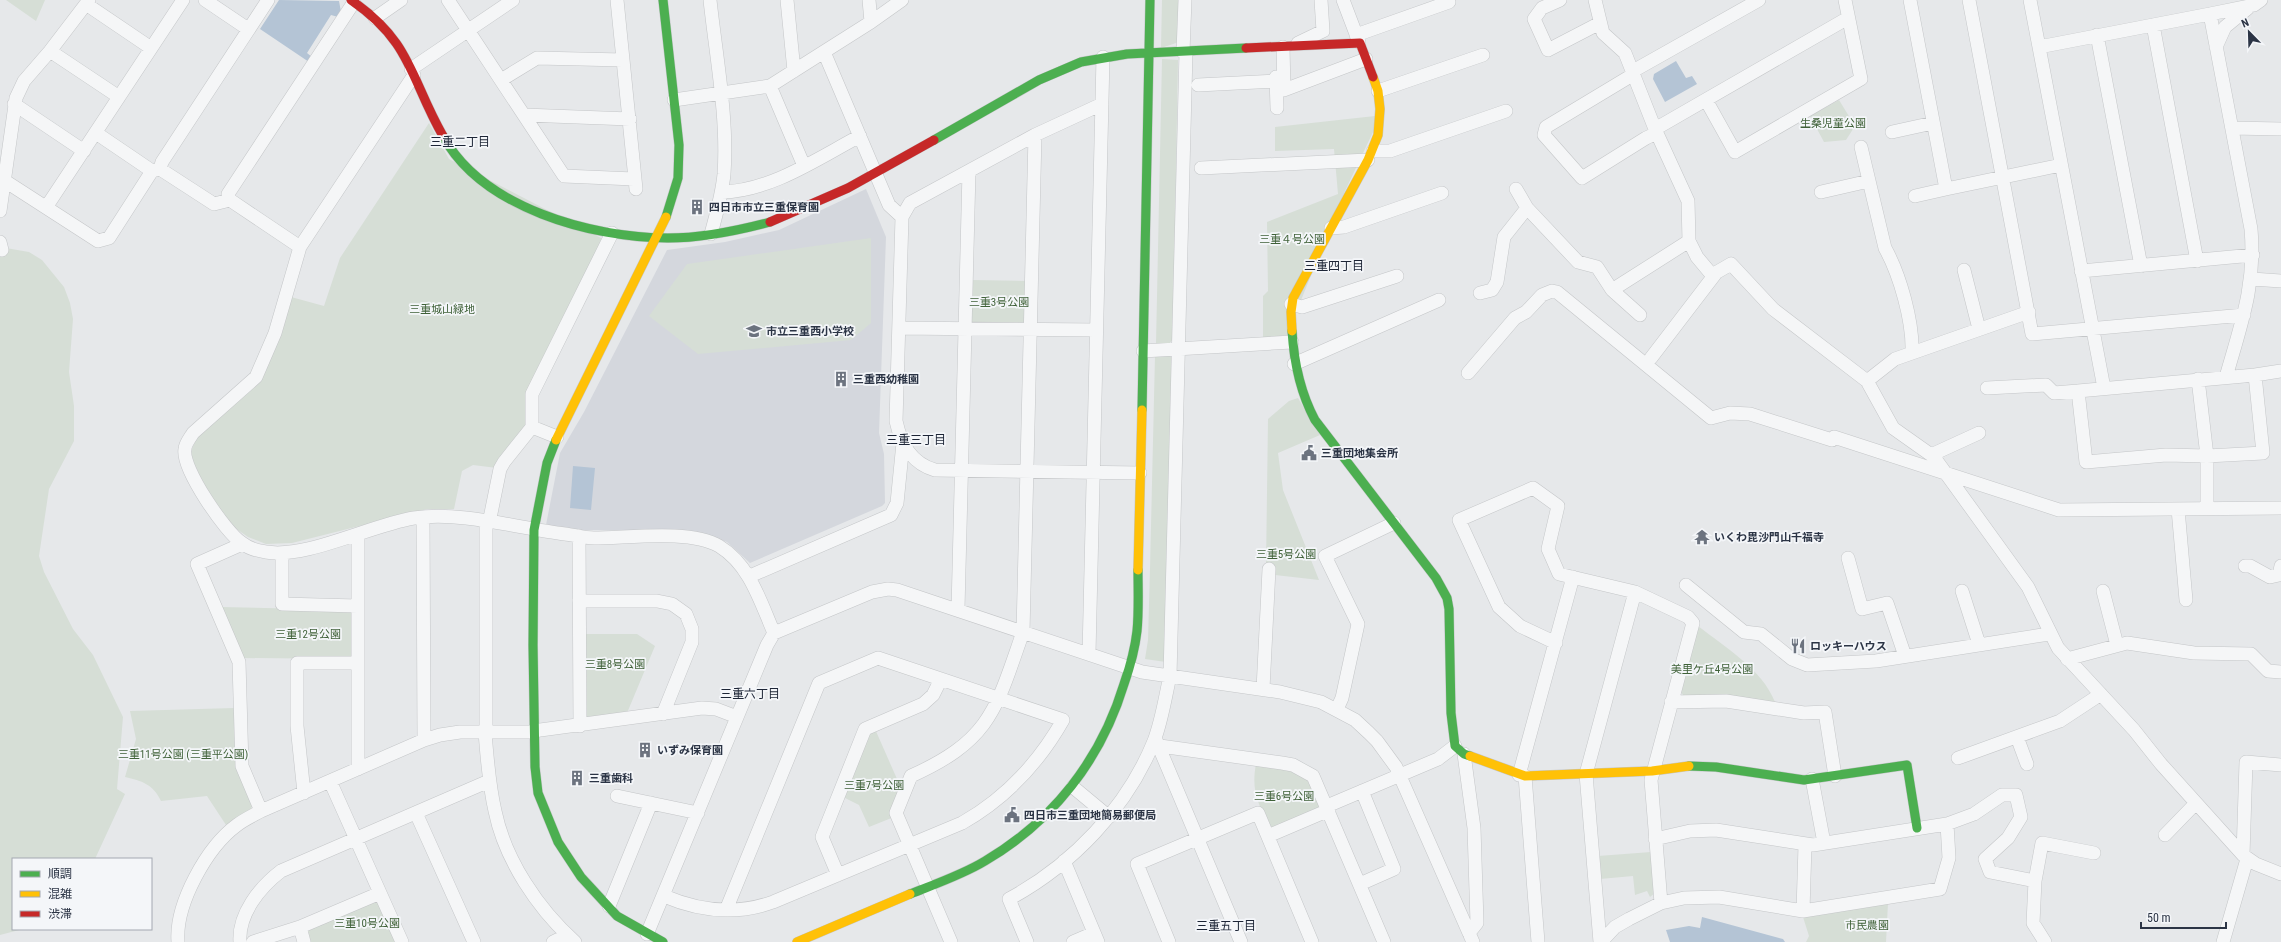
<svg xmlns="http://www.w3.org/2000/svg" width="2281" height="942" viewBox="0 0 2281 942" font-family="'Roboto Condensed','Noto Sans JP',sans-serif">
<style>
.built{fill:#d4d7dd}
.green{fill:#d6ded6}
.water{fill:#b4c4d5}
.lines{fill:none;stroke-linecap:round;stroke-linejoin:round}
.street-casing{stroke:#c4c6c8;stroke-width:14}
.fast-casing{stroke:#c4c6c8;stroke-width:10}
.slow-casing{stroke:#c4c6c8;stroke-width:10}
.jam-casing{stroke:#c4c6c8;stroke-width:10}
.street{stroke:#f5f6f7;stroke-width:13}
.fast{stroke:#4caf50;stroke-width:9}
.slow{stroke:#ffc107;stroke-width:9}
.jam{stroke:#c62828;stroke-width:9}
.labels{text-anchor:middle;stroke-width:3.5;stroke-linejoin:round;paint-order:stroke}
.park-label{font-size:11px;fill:#3f6138;stroke:#f4f6f9}
.poi-label{font-size:11px;font-weight:bold;fill:#2b3445;stroke:#f4f6f9;text-anchor:start}
.neighbourhood-label{font-size:12px;fill:#1d2536;stroke:#f4f6f9}
</style>
<rect width="100%" height="100%" fill="#e6e8ea"/>
<!-- built -->
<path class="built" d="M 866,189 L 886,237 L 879,433 L 884,454 L 885,503 L 882,506 L 750,563 L 727,542 L 694,531 L 582,530 L 546,525 L 560,453 L 584,412 L 667,250 L 725,242 L 779,230 Z"/>
<!-- green -->
<path class="green" d="M 6,0 L 45,0 L 36,21 Z
M 1162,0 L 1181,0 L 1179,42 L 1161,48 Z
M 1162,59 L 1178,60 L 1173,339 L 1169,344 L 1156,344 Z
M 1839,100 L 1855,126 L 1846,140 L 1824,142 L 1810,116 Z
M 1375,116 L 1374,130 L 1345,191 L 1287,335 L 1263,338 L 1263,296 L 1268,291 L 1267,222 L 1338,194 L 1334,149 L 1275,151 L 1275,127 Z
M 429,123 L 449,159 L 601,238 L 602,242 L 536,375 L 529,426 L 497,468 L 473,465 L 462,471 L 454,509 L 427,509 L 292,543 L 266,544 L 248,537 L 228,523 L 199,476 L 190,454 L 196,439 L 260,380 L 291,297 L 324,306 L 340,258 Z
M 871,238 L 871,323 L 851,340 L 698,354 L 649,316 L 687,264 Z
M 0,247 L 29,252 L 42,260 L 64,287 L 70,303 L 73,319 L 69,372 L 74,406 L 74,441 L 49,489 L 39,556 L 44,572 L 73,629 L 93,655 L 123,717 L 117,789 L 125,794 L 95,859 L 13,859 L 13,929 L 23,929 L 0,935 Z
M 971,280 L 1028,281 L 1027,319 L 1023,324 L 973,323 L 970,320 Z
M 1168,354 L 1172,358 L 1166,662 L 1145,659 L 1148,640 L 1150,569 L 1155,356 Z
M 1298,398 L 1320,435 L 1278,453 L 1283,490 L 1319,580 L 1275,575 L 1274,570 L 1266,566 L 1268,419 L 1289,401 Z
M 221,607 L 349,610 L 352,614 L 353,655 L 348,659 L 242,658 Z
M 1698,626 C 1726,648 1762,669 1775,702 L 1684,696 L 1680,691 Z
M 584,634 L 637,634 L 655,646 L 627,713 L 588,719 L 584,715 Z
M 234,708 L 253,802 L 251,809 L 226,825 L 207,796 L 161,801 C 153,784 142,781 125,777 L 136,739 L 130,711 Z
M 875,729 L 901,788 L 894,817 L 869,827 L 859,805 L 843,797 L 867,735 Z
M 1256,764 L 1295,772 L 1310,780 L 1321,805 L 1319,810 L 1274,829 L 1268,826 C 1258,801 1251,791 1256,764 Z
M 1651,852 L 1655,893 L 1650,897 L 1647,891 L 1635,895 L 1633,876 L 1600,879 L 1598,856 Z
M 374,900 L 378,902 L 395,942 L 308,942 L 308,928 Z
M 1888,903 L 1886,942 L 1806,942 L 1809,936 L 1803,917 Z"/>
<!-- water -->
<path class="water" d="M 279,0 L 339,1 L 341,12 L 338,17 L 331,15 L 307,53 L 312,57 L 309,62 L 260,29 Z
M 1676,61 L 1686,78 L 1692,76 L 1697,84 L 1665,102 L 1653,79 L 1654,74 Z
M 573,466 L 595,468 L 591,510 L 570,508 Z
M 1702,917 L 1783,939 L 1785,942 L 1670,942 L 1666,930 L 1689,926 L 1700,928 Z"/>
<g class="lines">
<defs>
<path id="street" d="M 205,0 L 248,29
M 448,0 L 564,176 L 634,179
M 617,0 L 636,189
M 710,0 C 716,56 728,118 724,174 C 722,195 716,215 711,234
M 787,0 L 794,71
M 869,0 L 871,22
M 1343,0 L 1359,42
M 1560,0 L 1542,8 L 1534,19 L 1548,50 L 1600,23
M 1595,0 L 1603,33 L 1625,53 L 1655,129 L 1688,201 L 1689,241 L 1697,257 L 1712,275 L 1731,264 L 1773,309 L 1867,381 L 1893,428 L 1934,457 L 2028,587 L 2058,648 L 2134,730 L 2161,764 L 2243,855 L 2256,864 L 2281,874
M 1910,0 L 1946,189 L 2061,165
M 1969,0 L 2032,334 L 2244,315
M 2030,0 L 2039,47
M 86,4 L 151,48
M 2210,14 L 2251,229 C 2256,285 2241,324 2226,377
M 375,18 L 401,0
M 2153,25 L 2197,261
M 1356,35 L 1449,2
M 2097,35 L 2141,266
M 1298,43 L 1323,31 L 1321,0
M 1283,47 L 1284,90 L 1366,59
M 2216,47 L 2225,27 L 2248,8
M 50,51 L 119,97
M 824,52 L 889,205 L 902,217
M 1183,52 L 1185,0
M 411,69 L 513,0
M 1633,71 L 1759,0
M 1634,74 L 1546,127 L 1544,135 L 1582,178 L 1646,138 L 1657,133
M 414,75 L 300,247 L 275,333 L 256,377 L 193,433 C 190,438 185,444 185,449 C 181,468 226,533 242,543 C 248,548 259,551 266,552 C 306,559 371,525 414,518 C 461,511 517,528 565,534 C 574,535 584,538 594,538 C 628,538 690,529 719,546 C 750,565 760,601 774,633
M 1276,77 L 1277,108
M 501,80 L 537,58 L 623,60
M 1198,85 L 1276,81
M 770,86 L 804,166
M 1378,91 L 1483,55
M 674,100 L 770,86 L 871,22 L 902,0
M 1706,100 L 1735,152 L 1861,79 L 1845,0
M 14,104 L 84,151
M 1102,104 L 1035,135 L 910,203 L 902,217 L 896,421 C 901,444 911,463 935,470 L 1140,473
M 524,115 L 630,119
M 2232,128 L 2281,129
M 1655,129 L 1848,18
M 1892,132 L 1933,123
M 96,133 L 152,171 L 160,169 L 214,204 L 230,200 L 300,247
M 1861,147 L 1885,248 C 1900,275 1913,321 1912,352
M 1373,151 L 1390,151 L 1506,111
M 1201,168 L 1368,160
M 160,169 L 162,162 L 268,0
M 5,181 L 98,241 L 109,238 L 152,171
M 1516,189 L 1527,208
M 722,192 C 771,191 818,158 860,136
M 1821,192 L 1869,181
M 1915,196 L 1946,189
M 230,200 L 228,194 L 354,2
M 47,206 L 183,0
M 0,211 L 16,98 L 24,81 L 50,51 L 89,0
M 1331,228 L 1344,227 L 1442,193
M 0,242 L 2,250
M 1964,270 L 1979,329
M 2081,271 L 2253,255
M 2252,279 L 2281,281
M 1480,293 L 1492,290 L 1497,282 L 1504,237 L 1527,208 L 1578,262 L 1597,267 L 1612,290
M 1291,304 L 1302,307 L 1397,276
M 1640,315 L 1612,290 L 1689,241
M 899,328 L 1096,330
M 1143,351 L 1292,342
M 1651,358 L 1716,273
M 1294,364 L 1439,300
M 1468,373 L 1515,318 L 1526,312 L 1542,295 L 1552,291 L 1557,292 L 1711,418 L 1730,413 L 1750,414 L 1832,440 L 1834,437 L 2059,510 L 2281,508
M 2255,375 L 2263,453 L 2207,456 L 2166,455 L 2086,462 L 2078,391 Z
M 2255,375 L 2281,371
M 2198,379 L 2207,456 L 2207,509
M 1867,381 L 1895,359 L 2029,312
M 1987,388 L 2046,385 L 2054,393 L 2078,391
M 2104,388 L 2039,47 L 2210,14 L 2254,5 L 2261,0
M 532,427 L 557,437
M 1931,455 L 1979,433
M 2178,509 L 2186,600
M 423,517 L 424,740
M 489,523 L 500,469 L 504,462 L 532,427 L 532,394 L 612,233
M 358,534 L 358,769
M 579,536 L 580,726
M 242,544 L 197,564 L 239,662 L 242,766 L 261,811
M 282,553 L 282,604 L 357,606
M 1848,558 L 1862,609 L 1887,603 L 1905,656
M 2245,566 L 2250,566 L 2270,577 L 2279,575 L 2281,566
M 750,576 L 891,515 L 897,503 L 903,443
M 1686,585 L 1744,632 L 1761,634 L 1792,659 L 1807,665 L 1876,661 L 2049,634
M 1962,591 L 1979,644
M 2103,591 L 2117,645
M 579,601 L 657,601 L 672,604 L 686,614 L 692,629 L 692,642 L 663,714
M 958,609 L 969,171
M 1556,643 L 1520,626 L 1499,607 L 1459,520 L 1533,488 L 1558,506 L 1548,549 L 1559,574 L 1635,592 L 1688,617 L 1693,623 L 1651,780 L 1661,903
M 1089,654 L 1103,57
M 2067,659 L 2127,643 L 2194,653 L 2251,654 L 2268,671 L 2281,672
M 1263,689 L 1269,569
M 1671,702 L 1726,701 L 1804,713 L 1825,712 L 1835,776
M 1337,709 L 1342,698 L 1358,624 L 1325,556 L 1394,523
M 533,731 L 702,708 L 716,709 L 737,717
M 485,732 C 487,759 489,785 495,811 C 505,860 538,909 575,942
M 486,733 L 486,522
M 2017,737 L 2027,764
M 1156,740 L 1241,942
M 1160,746 L 1282,763 L 1293,765 L 1313,776 L 1384,942
M 1464,754 L 1474,828 L 1477,923 L 1469,933
M 1958,758 L 2060,721 L 2101,694
M 1519,775 L 1573,577
M 1525,776 L 1538,942
M 1812,779 L 1824,843
M 330,781 L 402,942
M 1073,787 L 1109,817
M 304,793 L 297,726 L 297,663 L 357,663
M 617,796 L 698,813
M 1327,806 L 1438,759 L 1455,746
M 416,813 L 474,942
M 1947,824 L 1974,814 L 2002,795 L 2016,795 L 2021,817 L 2008,838 L 1985,859 L 1990,872 L 2035,881 L 2033,923 L 2045,942
M 2165,835 L 2196,803
M 1268,836 L 1329,810
M 2243,855 L 2246,762 L 2281,765
M 1064,861 L 1098,942
M 838,875 L 822,837 L 865,729 L 923,704 L 933,695 L 941,679
M 2035,881 L 2042,843 L 2094,853
M 1360,884 L 1394,869 L 1362,791
M 664,896 C 699,911 737,915 773,902 L 962,823 C 1006,798 1038,764 1063,720 L 878,658 L 819,683 L 726,910
M 609,906 L 651,803
M 1803,911 L 1805,845
M 300,927 L 304,942
M 647,934 L 767,645 L 774,633 L 872,592 L 888,589 L 897,590 L 1142,672 L 1280,692 L 1321,702 L 1355,720 L 1369,733 L 1377,741 L 1396,767 L 1473,942
M 178,942 C 175,904 207,847 237,825 C 245,819 254,815 261,811 L 424,740 L 440,735 L 460,732 L 533,732
M 240,942 C 238,914 260,887 281,871 L 489,781
M 253,942 L 300,927 L 380,893
M 553,942 L 567,935
M 951,942 L 896,813 L 911,776 C 991,740 996,709 1023,632 L 1035,135
M 1027,942 L 1009,899 C 1072,865 1127,808 1154,741 C 1162,720 1165,698 1170,676 L 1186,52
M 1073,942 L 1094,933
M 1169,942 L 1137,864 L 1258,813 L 1312,942
M 1600,942 L 1586,774 L 1635,592
M 1601,942 L 1615,927 L 1629,919 L 1661,903 L 1684,898 L 1719,897 L 1803,911 L 1940,889 L 1949,858 L 1947,824 L 1813,845 L 1716,830 L 1690,831 L 1655,839
M 2223,942 L 2247,859"/>
<path id="fast" d="M 663,0 L 679,145 L 678,178 L 666,217
M 443,136 C 482,208 592,238 668,238 C 703,238 736,231 770,222
M 934,140 L 1039,80 L 1081,62 L 1127,54 L 1246,48
M 1292,331 C 1294,363 1300,392 1315,420 L 1436,578 L 1447,598 L 1449,609 L 1451,713 L 1455,746 L 1464,754 L 1470,756
M 1142,410 L 1150,0
M 556,440 L 547,463 L 534,530 L 533,645 L 535,767 L 538,793 L 558,842 L 581,877 L 617,916 L 663,942
M 1689,766 L 1716,767 L 1804,780 L 1907,765 L 1917,828
M 910,894 C 935,884 962,875 985,861 C 1053,821 1101,760 1124,684 C 1130,667 1135,649 1137,631 C 1139,611 1138,590 1138,570"/>
<path id="slow" d="M 1292,331 L 1291,312 L 1293,298 L 1368,160 L 1378,135 L 1380,109 L 1378,91 L 1373,77
M 556,440 L 666,217
M 1138,570 L 1142,410
M 1470,756 L 1525,776 L 1652,771 L 1689,766
M 797,942 L 910,894"/>
<path id="jam" d="M 351,0 C 412,42 410,78 443,136
M 1246,48 L 1360,43 L 1373,77
M 770,222 L 848,188 L 934,140"/>
</defs>
<!-- street casing -->
<use href="#street" class="street-casing"/>
<!-- fast casing -->
<use href="#fast" class="fast-casing"/>
<!-- slow casing -->
<use href="#slow" class="slow-casing"/>
<!-- jam casing -->
<use href="#jam" class="jam-casing"/>
<!-- street -->
<use href="#street" class="street"/>
<!-- fast -->
<use href="#fast" class="fast"/>
<!-- slow -->
<use href="#slow" class="slow"/>
<!-- jam -->
<use href="#jam" class="jam"/>
</g>
<!-- icons -->
<defs>
<symbol id="building-bare" viewBox="-9 -9 18 18"><path d="M-4-6H4V6H1V3H-1V6H-4ZM-2.5-4.3h1.7v1.8h-1.7ZM.8-4.3h1.7v1.8H.8ZM-2.5-1h1.7V.8h-1.7ZM.8-1h1.7V.8H.8Z" fill="#6c737f" stroke="#f4f6f9" stroke-width="2.5" paint-order="stroke"/></symbol>
<symbol id="school-bare" viewBox="-9 -9 18 18"><path d="M0-5L7-2L0 1L-7-2ZM-4 1L0 2.5L4 1V4Q0 6-4 4Z" fill="#6c737f" stroke="#f4f6f9" stroke-width="2.5" paint-order="stroke"/></symbol>
<symbol id="civic-bare" viewBox="-9 -9 18 18"><path d="M-.6-6.5H3V-4.5H.6V-3L4-1V1h2V6H-6V1h2V-1L-.6-3ZM-1.2 2.5V6h2.4V2.5Z" fill="#6c737f" stroke="#f4f6f9" stroke-width="2.5" paint-order="stroke"/></symbol>
<symbol id="temple-bare" viewBox="-9 -9 18 18"><path d="M0-6L5-2H3V0L6.5 2.5H4V6H1.5V3h-3V6H-4V2.5H-6.5L-3 0V-2H-5Z" fill="#6c737f" stroke="#f4f6f9" stroke-width="2.5" paint-order="stroke"/></symbol>
<symbol id="restaurant-bare" viewBox="-9 -9 18 18"><path d="M-5-6h1v4h1v-4h1v4h1v-4h1v5L-1.5 .5V6h-2V.5L-5-1ZM5-6V6H3V1.5H1.5Q1.5-4 5-6Z" fill="#6c737f" stroke="#f4f6f9" stroke-width="2.5" paint-order="stroke"/></symbol>
</defs>
<g fill-rule="evenodd">
<use href="#building-bare" x="686" y="196" width="22" height="22"/>
<use href="#school-bare" x="743" y="320" width="22" height="22"/>
<use href="#building-bare" x="830" y="368" width="22" height="22"/>
<use href="#civic-bare" x="1298" y="442" width="22" height="22"/>
<use href="#temple-bare" x="1691" y="526" width="22" height="22"/>
<use href="#restaurant-bare" x="1787" y="635" width="22" height="22"/>
<use href="#building-bare" x="634" y="739" width="22" height="22"/>
<use href="#building-bare" x="566" y="767" width="22" height="22"/>
<use href="#civic-bare" x="1001" y="804" width="22" height="22"/>
</g>
<g class="labels">
<!-- park labels -->
<g class="park-label">
<text x="1833" y="127">生桑児童公園</text>
<text x="1292" y="243">三重４号公園</text>
<text x="999" y="306">三重3号公園</text>
<text x="442" y="313">三重城山緑地</text>
<text x="1286" y="558">三重5号公園</text>
<text x="308" y="638">三重12号公園</text>
<text x="615" y="668">三重8号公園</text>
<text x="1712" y="673">美里ケ丘4号公園</text>
<text x="183" y="758">三重11号公園 (三重平公園)</text>
<text x="874" y="789">三重7号公園</text>
<text x="1284" y="800">三重6号公園</text>
<text x="367" y="927">三重10号公園</text>
<text x="1867" y="929">市民農園</text>
</g>
<!-- poi labels -->
<g class="poi-label">
<text x="709" y="211">四日市市立三重保育園</text>
<text x="766" y="335">市立三重西小学校</text>
<text x="853" y="383">三重西幼稚園</text>
<text x="1321" y="457">三重団地集会所</text>
<text x="1714" y="541">いくわ毘沙門山千福寺</text>
<text x="1810" y="650">ロッキーハウス</text>
<text x="657" y="754">いずみ保育園</text>
<text x="589" y="782">三重歯科</text>
<text x="1024" y="819">四日市三重団地簡易郵便局</text>
</g>
<!-- neighbourhood labels -->
<g class="neighbourhood-label">
<text x="460" y="146">三重二丁目</text>
<text x="1334" y="270">三重四丁目</text>
<text x="916" y="444">三重三丁目</text>
<text x="750" y="698">三重六丁目</text>
<text x="1226" y="930">三重五丁目</text>
</g>
</g>
<!-- legend -->
<rect x="12" y="858" width="140" height="72" fill="#f4f6f9" stroke="#a4a8b1"/>
<rect x="20" y="871" width="20" height="6" fill="#4caf50" stroke="#a4a8b1"/>
<text x="48" y="878" font-size="12" fill="#2b3445">順調</text>
<rect x="20" y="891" width="20" height="6" fill="#ffc107" stroke="#a4a8b1"/>
<text x="48" y="898" font-size="12" fill="#2b3445">混雑</text>
<rect x="20" y="911" width="20" height="6" fill="#c62828" stroke="#a4a8b1"/>
<text x="48" y="918" font-size="12" fill="#2b3445">渋滞</text>
<!-- north arrow -->
<g transform="translate(2249 32) rotate(337)" stroke="#f4f6f9" stroke-width="3" paint-order="stroke">
<path d="M0-3L7 15L0 10L-7 15Z" fill="#2b3445"/>
<text y="-6" font-size="11" font-weight="bold" text-anchor="middle" fill="#2b3445">N</text>
</g>
<!-- scale -->
<path d="M2141 922v6h85v-6" fill="none" stroke="#2b3445" stroke-width="2"/>
<text x="2147" y="922" font-size="12" fill="#2b3445" stroke="#f4f6f9" stroke-width="3" paint-order="stroke">50 m</text>
</svg>
